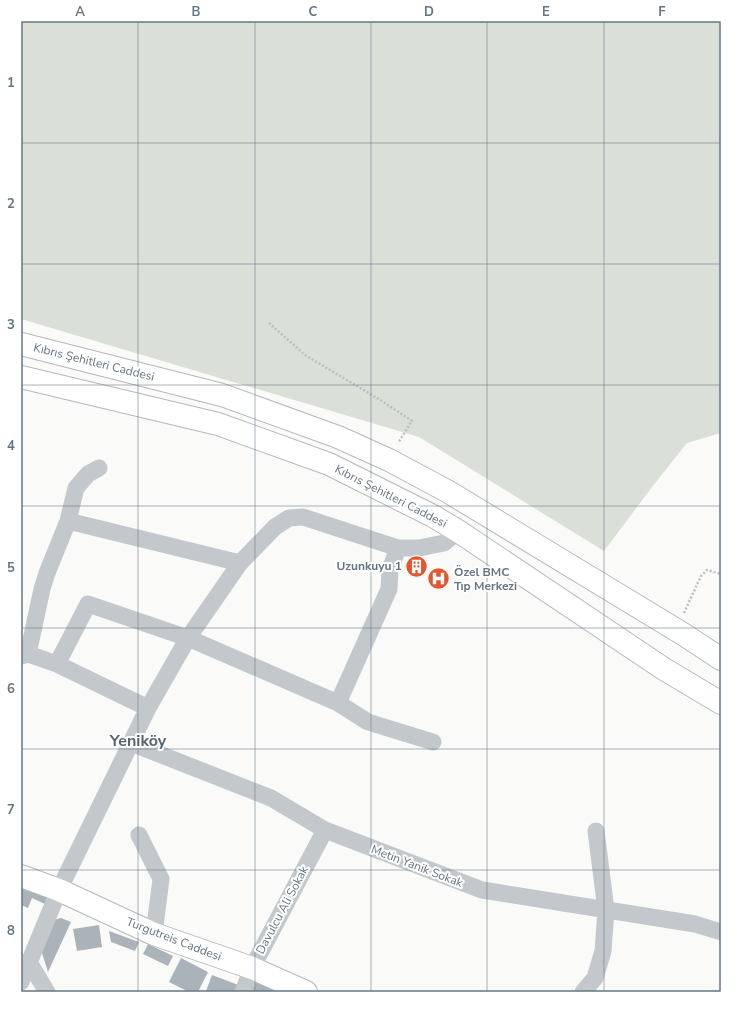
<svg xmlns="http://www.w3.org/2000/svg" width="742" height="1013" viewBox="0 0 742 1013" font-family="'Nunito Sans',sans-serif">
<style>
.green{fill:#dadfd7}
.building{fill:#aab3b9}
.lines{fill:none;stroke-linecap:round;stroke-linejoin:round}
.secondary-casing{stroke:#b3babf;stroke-width:24}
.highway-casing{stroke:#b4b9bd;stroke-width:24}
.path{stroke:#bbbfc2;stroke-width:2.5;stroke-dasharray:2 2;stroke-linecap:butt}
.street{stroke:#c3c8cc;stroke-width:17}
.secondary{stroke:#fff;stroke-width:22}
.highway{stroke:#fff;stroke-width:22}
.grid{fill:none;stroke:#657683;stroke-width:1;stroke-opacity:0.55}
.labels{text-anchor:middle;stroke-width:4;stroke-linejoin:round;paint-order:stroke}
.street-label{font-size:12px;fill:#657683;stroke:#fff}
.poi-label{font-size:12px;font-weight:bold;fill:#657683;stroke:#fff;text-anchor:end}
.district-label{font-size:16px;font-weight:bold;fill:#57646e;stroke:#fff}
.neatline{fill:none;stroke:#657683;stroke-width:1.5}
.grid-label{font-size:13px;text-anchor:middle;font-weight:bold;fill:#657683}
</style>
<rect width="100%" height="100%" fill="#fafaf8"/>
<!-- green -->
<path class="green" d="M 21,21 L 721,21 L 721,433 L 687,443 L 652,487 L 604,551 L 419,437 L 21,319 Z"/>
<!-- building -->
<path class="building" d="M407 566a10 10 0 1 1 20 0a10 10 0 1 1-20 0Z
M 21,880 L 52,893 L 47,905 L 32,898 L 28,908 L 21,905 Z
M 61,918 L 71,922 L 48,972 L 41,950 L 54,920 Z
M 99,925 L 102,947 L 77,951 L 73,929 Z
M 109,931 L 139,942 L 135,951 L 111,942 Z
M 148,944 L 173,956 L 168,966 L 143,954 Z
M 181,958 L 208,972 L 198,992 L 189,992 L 169,982 Z
M 254,974 L 281,992 L 267,992 L 263,991 L 263,992 L 255,992 L 248,990 Z
M 212,975 L 241,986 L 239,992 L 206,991 Z"/>
<g class="lines">
<defs>
<path id="secondary" d="M 21,876 L 59,890 L 154,934 L 252,968 L 306,992"/>
<path id="highway" d="M 21,344 L 222,395 L 338,437 L 389,460 L 447,491 L 683,634 L 721,659
M 21,377 L 218,424 L 329,464 L 433,516 L 458,531 L 664,669 L 721,703"/>
</defs>
<!-- secondary casing -->
<use href="#secondary" class="secondary-casing"/>
<!-- highway casing -->
<use href="#highway" class="highway-casing"/>
<!-- path -->
<path class="path" d="M 269,323 L 305,355 L 382,401 L 412,421 L 398,443
M 684,613 L 701,576 L 707,570 L 721,574"/>
<!-- street -->
<path class="street" d="M 68,521 L 240,563
M 398,548 L 390,570 L 389,589 L 338,703 L 368,722 L 433,742
M 28,654 L 42,589 L 47,573 L 68,521 L 76,488 L 88,474 L 99,468
M 21,656 L 28,654 L 57,664 L 148,708
M 57,664 L 88,604 L 188,638 L 338,703
M 131,743 L 271,798 L 325,830 L 482,890 L 695,924 L 721,932
M 139,835 L 161,879 L 154,934
M 29,962 L 47,992
M 21,982 L 59,890 L 148,708 L 188,638 L 240,563 L 275,527 L 289,518 L 303,517 L 398,548 L 419,548 L 444,543 L 458,531
M 243,992 L 252,968 L 325,830
M 583,992 L 595,978 L 603,951 L 606,910 L 596,831"/>
<!-- secondary -->
<use href="#secondary" class="secondary"/>
<!-- highway -->
<use href="#highway" class="highway"/>
</g>
<!-- grid -->
<path class="grid" d="M 138,21 L 138,992M 255,21 L 255,992M 371,21 L 371,992M 487,21 L 487,992M 604,21 L 604,992M 21,143 L 721,143M 21,264 L 721,264M 21,385 L 721,385M 21,506 L 721,506M 21,628 L 721,628M 21,749 L 721,749M 21,870 L 721,870"/>
<!-- icons -->
<defs>
<symbol id="building-disc" viewBox="-11 -11 22 22"><circle r="9.5" fill="#e4572e" stroke="#fff"/><path d="M-4-6H4V6H1V3H-1V6H-4ZM-2.5-4.3h1.7v1.8h-1.7ZM.8-4.3h1.7v1.8H.8ZM-2.5-1h1.7V.8h-1.7ZM.8-1h1.7V.8H.8Z" fill="#fff"/></symbol>
<symbol id="hospital-disc" viewBox="-11 -11 22 22"><circle r="9.5" fill="#e4572e" stroke="#fff"/><path d="M-5-5h3v3.5h4V-5h3V5h-3V1.5h-4V5h-3Z" fill="#fff"/></symbol>
</defs>
<g fill-rule="evenodd">
<use href="#building-disc" x="404" y="554" width="25" height="25"/>
<use href="#hospital-disc" x="426" y="566" width="25" height="25"/>
</g>
<g class="labels">
<!-- street labels -->
<g class="street-label">
<text transform="translate(94 362) rotate(14)" y="4">Kıbrıs Şehitleri Caddesi</text>
<text transform="translate(391 496) rotate(27)" y="4">Kıbrıs Şehitleri Caddesi</text>
<text transform="translate(417 866) rotate(21)" y="4">Metin Yanik Sokak</text>
<text transform="translate(282 910) rotate(-62)" y="4">Davulcu Ali Sokak</text>
<text transform="translate(174 939) rotate(21)" y="4">Turgutreis Caddesi</text>
</g>
<!-- poi labels -->
<g class="poi-label">
<text x="402" y="570">Uzunkuyu 1</text>
<text x="454" y="576" text-anchor="start">Özel BMC<tspan x="454" dy="14">Tıp Merkezi</tspan></text>
</g>
<!-- district labels -->
<g class="district-label">
<text x="138" y="746">Yeniköy</text>
</g>
</g>
<!-- border -->
<rect width="742" height="1013" fill="none" stroke="#ffffff" stroke-width="44"/>
<rect x="22" y="22" width="698" height="969" class="neatline"/>
<g class="grid-label">
<text x="80" y="16">A</text>
<text x="196" y="16">B</text>
<text x="313" y="16">C</text>
<text x="429" y="16">D</text>
<text x="546" y="16">E</text>
<text x="662" y="16">F</text>
<text x="11" y="87">1</text>
<text x="11" y="208">2</text>
<text x="11" y="329">3</text>
<text x="11" y="450">4</text>
<text x="11" y="572">5</text>
<text x="11" y="693">6</text>
<text x="11" y="814">7</text>
<text x="11" y="935">8</text>
</g>
</svg>
